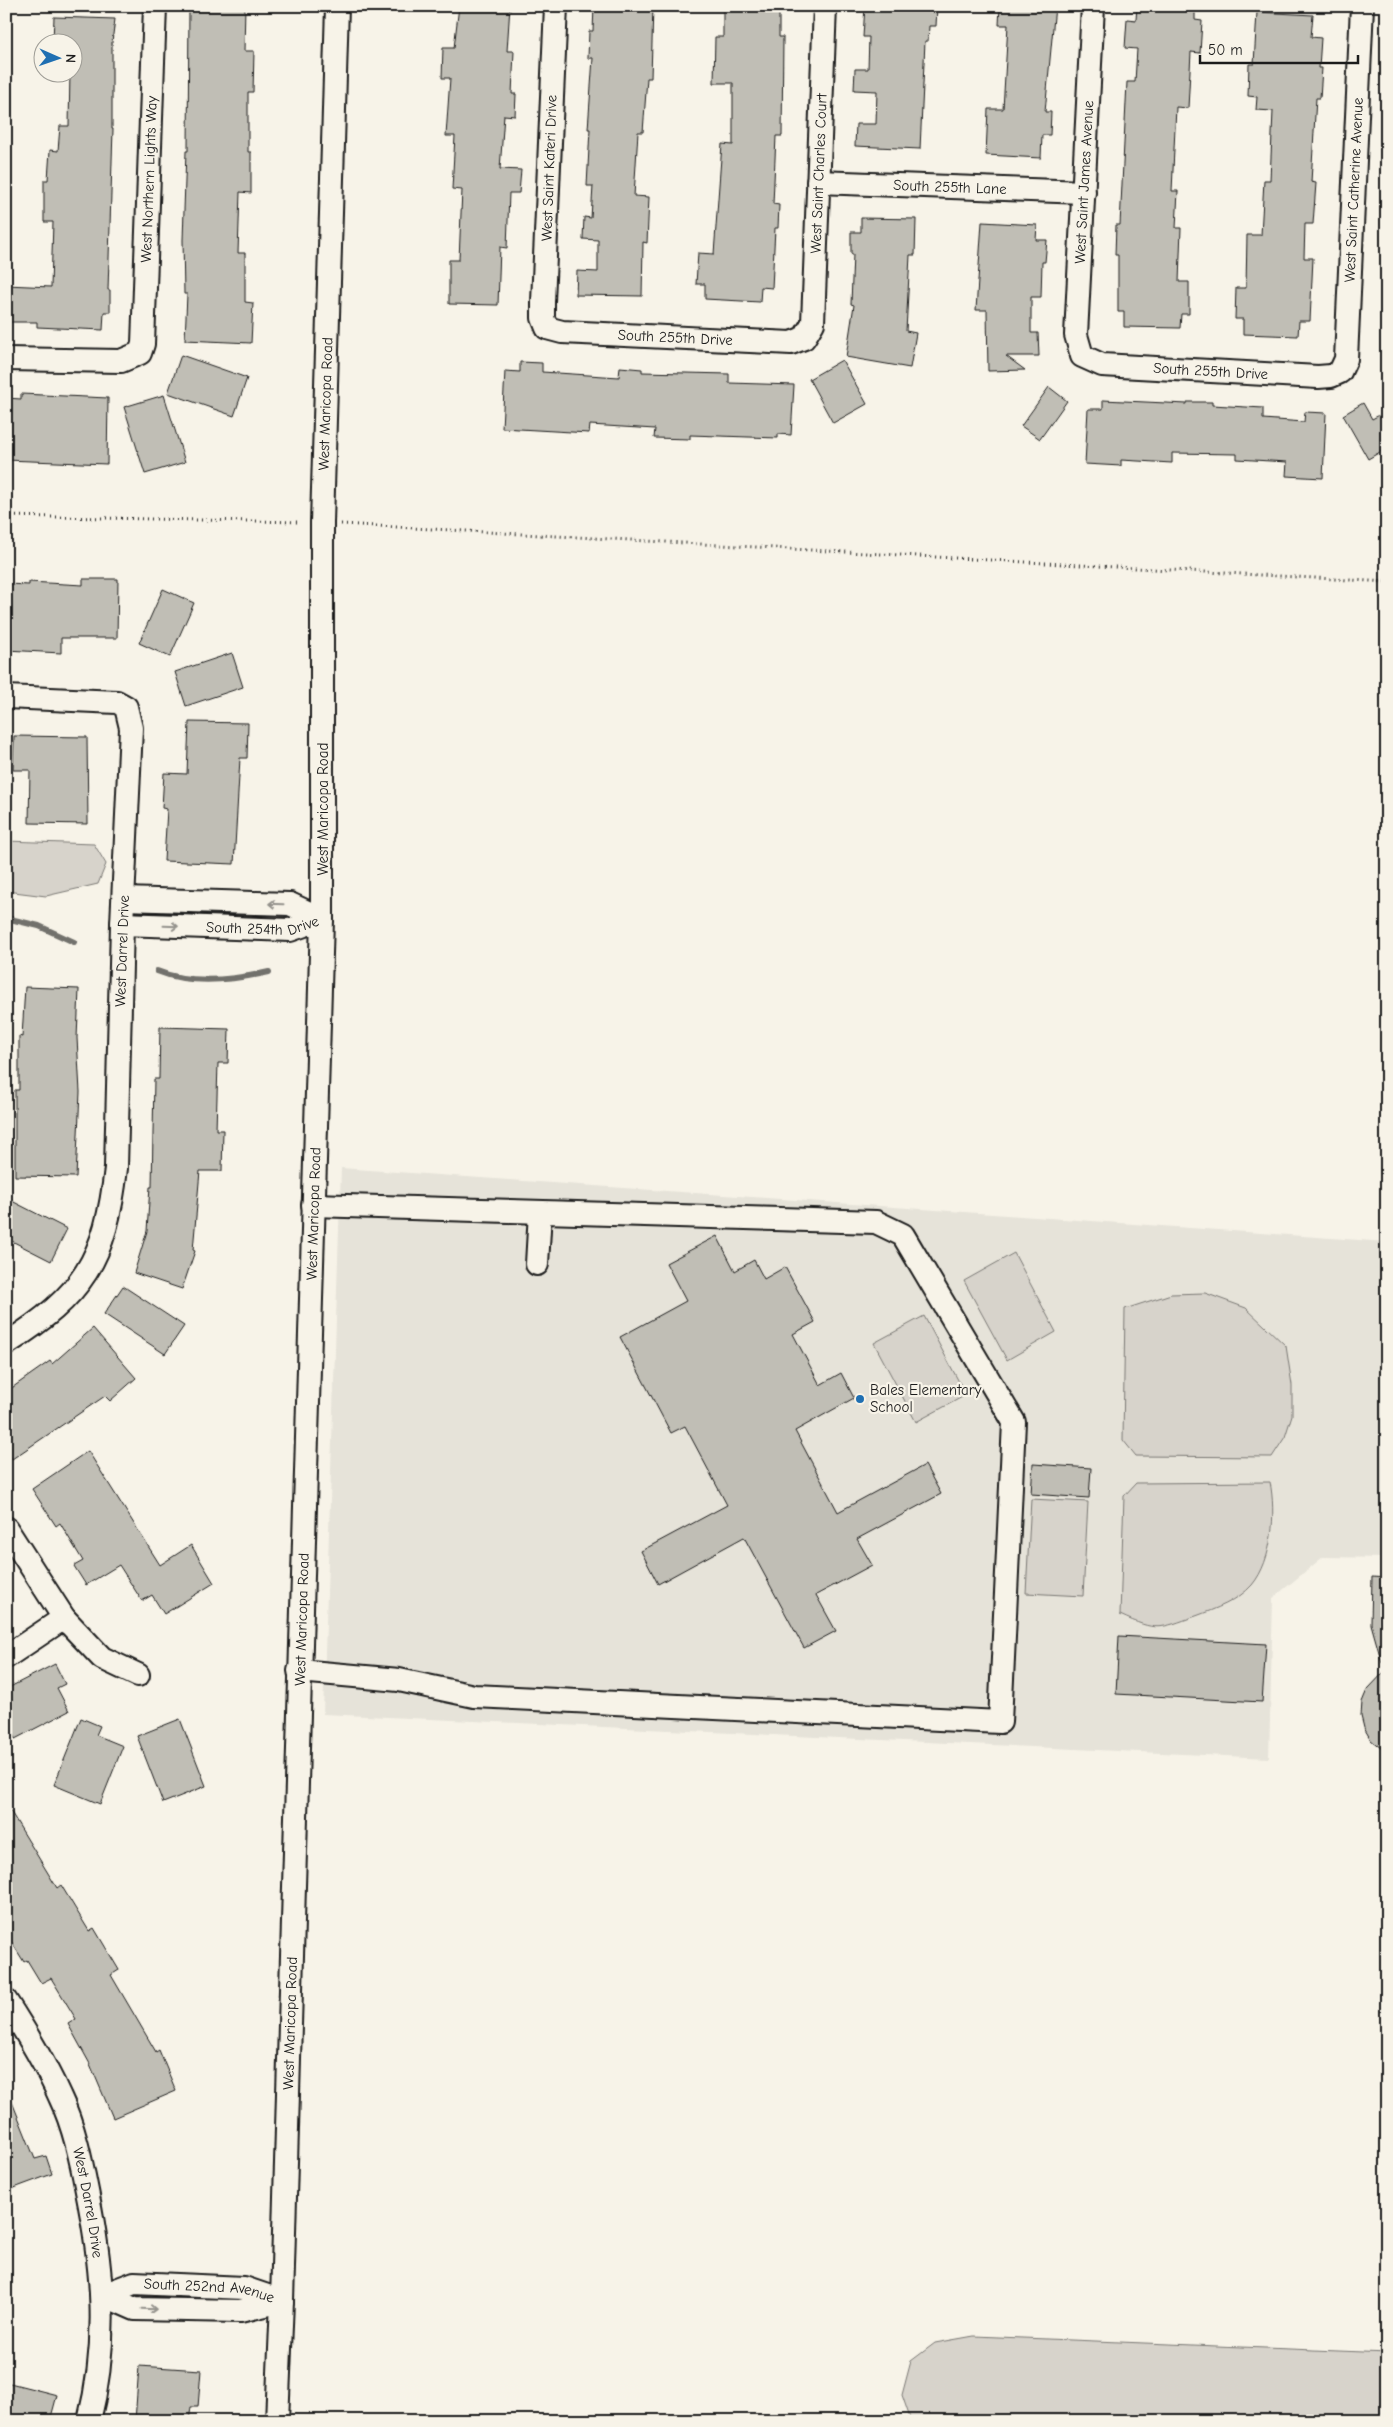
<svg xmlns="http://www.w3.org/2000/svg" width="1393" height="2427" viewBox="0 0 1393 2427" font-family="'Comic Neue',sans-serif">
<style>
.built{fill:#e6e3d9}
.green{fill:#d7d3cb;stroke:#7a7874}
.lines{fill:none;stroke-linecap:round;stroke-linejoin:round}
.stream{stroke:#72716c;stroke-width:6}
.building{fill:#c0beb5;stroke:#1c1c1c}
.minor-casing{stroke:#1c1c1c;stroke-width:26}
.path{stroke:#1c1c1c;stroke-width:3;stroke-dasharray:1 4;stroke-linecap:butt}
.minor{stroke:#f7f3e8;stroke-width:22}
.oneway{stroke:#94928c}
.poi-dot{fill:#1f6fb2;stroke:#f7f3e8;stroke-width:2}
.labels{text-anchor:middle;stroke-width:4.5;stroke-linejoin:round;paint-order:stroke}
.street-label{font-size:15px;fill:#1c1c1c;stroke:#f7f3e8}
.poi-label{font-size:15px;fill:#1c1c1c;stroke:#f7f3e8;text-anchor:start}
</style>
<rect width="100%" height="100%" fill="#f7f3e8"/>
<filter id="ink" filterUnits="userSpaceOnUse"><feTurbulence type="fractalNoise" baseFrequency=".02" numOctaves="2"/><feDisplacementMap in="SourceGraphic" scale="10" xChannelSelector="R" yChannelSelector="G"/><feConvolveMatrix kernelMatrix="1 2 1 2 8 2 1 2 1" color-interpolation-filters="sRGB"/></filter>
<g filter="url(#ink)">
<!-- built -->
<path class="built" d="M 341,1168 L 1387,1242 L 1387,1558 L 1323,1557 L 1273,1598 L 1269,1758 L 323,1714 Z"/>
<!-- green -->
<path class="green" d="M 6,841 L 94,844 L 106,864 L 98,884 L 46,896 L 6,891 Z
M 1014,1253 L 1056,1332 L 1007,1360 L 964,1281 Z
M 1205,1293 L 1246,1308 L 1286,1346 L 1292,1385 L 1292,1415 L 1285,1437 L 1272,1457 L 1136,1456 L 1123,1440 L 1125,1309 L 1171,1294 Z
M 924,1316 L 966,1395 L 916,1422 L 874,1343 Z
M 1270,1482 C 1276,1512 1273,1560 1252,1585 C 1238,1601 1215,1609 1196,1616 C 1159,1629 1157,1632 1120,1615 L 1124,1496 L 1136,1483 Z
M 1031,1499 L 1088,1502 L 1083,1596 L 1026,1593 Z
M 974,2336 L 1387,2353 L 1387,2421 L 911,2421 L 902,2395 L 911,2361 L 935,2343 Z"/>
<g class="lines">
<!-- stream -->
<path class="stream" d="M 6,918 L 39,926 L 74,942
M 157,971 C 191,985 234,980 269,972"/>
</g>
<!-- building -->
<path class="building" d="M 189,6 L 245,6 L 244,51 L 254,51 L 253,92 L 248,92 L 248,152 L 251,152 L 251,193 L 240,192 L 238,253 L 245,253 L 245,302 L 253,303 L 251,343 L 185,340 L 187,294 L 184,294 L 183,240 L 186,151 L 188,151 Z
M 459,6 L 510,6 L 507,51 L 514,51 L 512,94 L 516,94 L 515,116 L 504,115 L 500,169 L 521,170 L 519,193 L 509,193 L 507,248 L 500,247 L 498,305 L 449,304 L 449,260 L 459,260 L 462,190 L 452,189 L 455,136 L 446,136 L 450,78 L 442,78 L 443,48 L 454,48 Z
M 594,6 L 653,6 L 651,78 L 647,78 L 643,132 L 638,132 L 634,196 L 649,197 L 647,243 L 643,242 L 642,296 L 576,295 L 577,271 L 598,272 L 598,240 L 583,239 L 584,217 L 591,218 L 593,186 L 587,186 L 590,129 L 588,129 L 593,58 L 588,58 L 589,31 L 593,31 Z
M 723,6 L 779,6 L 779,37 L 783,37 L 782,136 L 776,136 L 773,204 L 779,205 L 778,228 L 775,228 L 772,288 L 761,287 L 760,302 L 705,299 L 705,284 L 696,284 L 698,253 L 714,254 L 722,144 L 733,145 L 733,83 L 714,83 L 715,37 L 723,37 Z
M 865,6 L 937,6 L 936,26 L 929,26 L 928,41 L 925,41 L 920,149 L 855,146 L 856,124 L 876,124 L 877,91 L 854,90 L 855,69 L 868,69 L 869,37 L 863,37 Z
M 1000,6 L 1055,6 L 1045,112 L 1051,112 L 1050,135 L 1042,135 L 1041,158 L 986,155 L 988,109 L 1003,109 L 1008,25 L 999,25 Z
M 1137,6 L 1195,7 L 1195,20 L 1202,21 L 1200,53 L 1191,52 L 1188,108 L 1176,107 L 1172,191 L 1178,191 L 1176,228 L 1181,228 L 1179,282 L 1189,282 L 1189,314 L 1181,314 L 1180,328 L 1124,327 L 1124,312 L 1118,312 L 1118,255 L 1115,255 L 1116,225 L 1120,225 L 1127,82 L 1135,82 L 1137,49 L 1125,48 L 1127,19 L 1136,20 Z
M 1257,12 L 1313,15 L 1311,37 L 1321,38 L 1319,68 L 1322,68 L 1320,98 L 1316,98 L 1311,182 L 1316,183 L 1313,224 L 1305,224 L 1304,258 L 1313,258 L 1310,321 L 1299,321 L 1298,336 L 1243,334 L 1243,319 L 1235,319 L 1236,288 L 1246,288 L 1247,235 L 1261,235 L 1264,180 L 1270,180 L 1273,111 L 1256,110 L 1257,97 L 1248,96 L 1249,64 L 1254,64 Z
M 54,17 L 115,19 L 112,42 L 112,129 L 113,129 L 108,290 L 110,290 L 110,312 L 104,312 L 103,330 L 37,327 L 37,322 L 6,322 L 6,285 L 51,287 L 53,222 L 44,222 L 44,180 L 48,180 L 50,150 L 58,151 L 60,126 L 69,126 L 70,72 L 72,72 L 72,42 L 53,42 Z
M 861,218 L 916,219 L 915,255 L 910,255 L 906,331 L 916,333 L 910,368 L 846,357 L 854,305 L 851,304 L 853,254 L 851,254 L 851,232 L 861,232 Z
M 982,222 L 1037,225 L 1036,240 L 1047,240 L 1045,262 L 1042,262 L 1041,297 L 1031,297 L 1031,333 L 1038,333 L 1039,356 L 1006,356 L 1025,370 L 988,371 L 987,310 L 976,310 Z
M 181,355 L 247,378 L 234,416 L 168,393 Z
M 842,360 L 867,404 L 833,423 L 809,379 Z
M 520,362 L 542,363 L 542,372 L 619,377 L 620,367 L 642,369 L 642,372 L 729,374 L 729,383 L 794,385 L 791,435 L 778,434 L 778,438 L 690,435 L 690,439 L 654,438 L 655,429 L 590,425 L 589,433 L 502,428 L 505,371 L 520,372 Z
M 1049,387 L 1067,401 L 1040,439 L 1021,426 Z
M 21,394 L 108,398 L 107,464 L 6,460 L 6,398 L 21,399 Z
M 164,395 L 185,462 L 145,474 L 124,407 Z
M 1103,400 L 1187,404 L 1187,402 L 1212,402 L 1212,405 L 1263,408 L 1263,419 L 1304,422 L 1305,412 L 1326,413 L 1323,478 L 1286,476 L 1287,462 L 1237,459 L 1237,454 L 1172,453 L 1172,463 L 1121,460 L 1121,466 L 1085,464 L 1088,409 L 1103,409 Z
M 1363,403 L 1372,419 L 1387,411 L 1387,448 L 1368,459 L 1343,415 Z
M 83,579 L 118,579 L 117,638 L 61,638 L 61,653 L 6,650 L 6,584 L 29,585 L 29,582 L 83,585 Z
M 163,589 L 194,603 L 170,657 L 139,643 Z
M 232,653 L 243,687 L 186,706 L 175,672 Z
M 189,722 L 248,723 L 247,758 L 240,758 L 234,864 L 164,861 L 167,809 L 162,808 L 164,773 L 187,774 Z
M 14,736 L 87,737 L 88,824 L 29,823 L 30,770 L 13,770 Z
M 25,987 L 79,989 L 77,1038 L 80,1092 L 76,1177 L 15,1176 L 15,1090 L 19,1090 L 19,1036 L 22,1037 Z
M 160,1027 L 229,1029 L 228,1063 L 218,1063 L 216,1130 L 223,1130 L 222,1171 L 200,1171 L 193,1250 L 195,1251 L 182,1289 L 134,1273 L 147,1231 L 150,1187 L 152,1187 L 154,1079 L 159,1079 Z
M 6,1198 L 67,1229 L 51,1261 L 6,1238 Z
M 717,1236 L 735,1271 L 754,1260 L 764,1279 L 785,1267 L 815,1322 L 793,1334 L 820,1385 L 841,1373 L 854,1398 L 795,1431 L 838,1512 L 925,1465 L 941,1494 L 857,1539 L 872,1565 L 816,1595 L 836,1631 L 804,1648 L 744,1537 L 658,1584 L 641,1551 L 727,1505 L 685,1426 L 671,1433 L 620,1337 L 686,1301 L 666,1263 Z
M 123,1286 L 184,1326 L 165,1354 L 104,1314 Z
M 93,1328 L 136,1378 L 110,1401 L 105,1396 L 12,1459 L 6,1450 L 6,1392 L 50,1361 L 52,1364 Z
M 88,1451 L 160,1565 L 191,1545 L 214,1583 L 164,1614 L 152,1595 L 142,1601 L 119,1565 L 86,1585 L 74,1566 L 83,1561 L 60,1523 L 56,1526 L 32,1489 Z
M 1033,1464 L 1091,1468 L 1089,1498 L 1031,1494 Z
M 1372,1577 L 1387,1578 L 1387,1662 L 1382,1663 L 1371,1624 Z
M 1119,1636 L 1266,1644 L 1262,1702 L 1116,1694 Z
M 55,1664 L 65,1684 L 57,1688 L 69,1711 L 15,1739 L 6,1721 L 6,1689 Z
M 1387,1669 L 1387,1753 L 1371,1740 L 1364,1728 L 1361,1716 L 1362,1702 L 1367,1690 Z
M 81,1718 L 100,1726 L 96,1735 L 123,1746 L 100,1804 L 54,1785 Z
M 180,1719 L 206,1786 L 163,1803 L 137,1736 Z
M 6,1804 L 57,1888 L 61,1885 L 89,1931 L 94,1928 L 119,1970 L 111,1975 L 156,2052 L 159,2050 L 176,2091 L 113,2118 L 90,2064 L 68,2024 L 76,2019 L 51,1978 L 41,1983 L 27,1960 L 24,1962 L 6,1933 Z
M 6,2087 L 35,2159 L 46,2156 L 52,2174 L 6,2191 Z
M 139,2366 L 201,2370 L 198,2407 L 191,2407 L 189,2421 L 135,2421 Z
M 6,2382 L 57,2395 L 50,2421 L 6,2421 Z"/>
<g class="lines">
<defs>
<g id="minor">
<path id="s1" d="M 556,6 L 543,302 L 543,318 L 547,328 L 562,332 L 791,343 L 804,338 L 813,323 L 825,6"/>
<path id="s2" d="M 1093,6 L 1076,335 L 1082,356 L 1102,365 L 1318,377 L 1331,376 L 1340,372 L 1346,359 L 1362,6"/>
<path id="s3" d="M 818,182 L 1084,192"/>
<path id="s4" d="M 6,359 L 121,361 L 140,353 L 143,344 L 155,6"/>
<path d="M 6,697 L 117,702 L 126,707 L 131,728 L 122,924 L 116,1168 C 106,1260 83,1295 6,1344"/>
<path d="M 124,899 L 290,904 L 322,919"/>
<path id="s5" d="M 122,924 L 290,930 L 322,919"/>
<path d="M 537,1264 L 540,1212"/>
<path d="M 6,1528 L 64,1618 L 102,1658 L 138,1675"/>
<path d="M 6,1657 L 64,1618"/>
<path d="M 299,1671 L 399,1680 L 474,1696 L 1000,1722 L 1014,1422 L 903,1235 L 876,1222 L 313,1205"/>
<path id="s6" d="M 6,2001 C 26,2032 45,2063 60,2097 C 74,2126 81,2160 87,2191 C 103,2270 109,2342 89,2421"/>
<path id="s7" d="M 103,2295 L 134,2283 L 244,2288 L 282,2301"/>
<path d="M 103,2295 L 135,2309 L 240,2311 L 282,2301"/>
<path id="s8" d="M 277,2421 L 282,2301 L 322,919 L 322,523 L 337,6"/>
</g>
</defs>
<!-- minor casing -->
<use href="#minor" class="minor-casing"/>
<!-- path -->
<path class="path" d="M 6,516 L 300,522
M 341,524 L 1387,582"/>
<!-- minor -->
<use href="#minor" class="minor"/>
</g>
<!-- one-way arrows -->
<defs><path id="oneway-shaft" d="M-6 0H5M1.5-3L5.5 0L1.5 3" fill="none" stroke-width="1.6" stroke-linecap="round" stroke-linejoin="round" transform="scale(1.25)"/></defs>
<g class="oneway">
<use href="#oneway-shaft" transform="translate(276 904) rotate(-178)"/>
<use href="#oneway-shaft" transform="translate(171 926) rotate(2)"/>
<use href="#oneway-shaft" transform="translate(149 2309) rotate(2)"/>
</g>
</g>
<!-- markers -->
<circle class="poi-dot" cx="860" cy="1399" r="5"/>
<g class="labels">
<!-- street labels -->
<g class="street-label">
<text transform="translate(549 168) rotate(-88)" y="5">West Saint Kateri Drive</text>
<text dy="5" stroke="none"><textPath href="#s1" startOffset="749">West Saint Charles Court</textPath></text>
<text dy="5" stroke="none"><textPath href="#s4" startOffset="310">West Northern Lights Way</textPath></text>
<text transform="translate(1084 182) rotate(-87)" y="5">West Saint James Avenue</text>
<text dy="5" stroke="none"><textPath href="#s3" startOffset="132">South 255th Lane</textPath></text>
<text dy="5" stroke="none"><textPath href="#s2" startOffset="796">West Saint Catherine Avenue</textPath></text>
<text dy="5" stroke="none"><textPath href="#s1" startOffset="452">South 255th Drive</textPath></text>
<text dy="5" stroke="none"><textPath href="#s2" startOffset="482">South 255th Drive</textPath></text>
<text dy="5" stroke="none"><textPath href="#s8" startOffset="2018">West Maricopa Road</textPath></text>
<text transform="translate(323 809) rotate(-90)" y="5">West Maricopa Road</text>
<text dy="5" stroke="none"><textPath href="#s5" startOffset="141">South 254th Drive</textPath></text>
<text transform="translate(122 951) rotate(-88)" y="5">West Darrel Drive</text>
<text dy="5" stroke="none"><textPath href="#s8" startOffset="1208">West Maricopa Road</textPath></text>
<text dy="5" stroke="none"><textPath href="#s8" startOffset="802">West Maricopa Road</textPath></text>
<text dy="5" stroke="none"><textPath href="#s8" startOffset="398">West Maricopa Road</textPath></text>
<text dy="5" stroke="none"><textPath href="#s6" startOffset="220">West Darrel Drive</textPath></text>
<text dy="5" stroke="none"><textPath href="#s7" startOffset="109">South 252nd Avenue</textPath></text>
</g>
<!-- poi labels -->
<g class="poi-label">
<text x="870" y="1395">Bales Elementary<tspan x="870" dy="17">School</tspan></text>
</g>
</g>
<!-- margin -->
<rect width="1393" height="2427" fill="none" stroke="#f7f3e8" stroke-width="25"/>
<rect x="12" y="12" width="1368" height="2402" fill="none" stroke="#1c1c1c" stroke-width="2" filter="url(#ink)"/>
<!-- north arrow -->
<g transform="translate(58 58) rotate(92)"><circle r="24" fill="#f7f3e8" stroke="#9f9d96"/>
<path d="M0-4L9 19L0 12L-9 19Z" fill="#1f6fb2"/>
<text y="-8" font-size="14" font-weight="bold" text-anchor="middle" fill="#1c1c1c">N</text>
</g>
<!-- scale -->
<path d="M1200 55v8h158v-8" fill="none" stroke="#1c1c1c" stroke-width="2.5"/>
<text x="1208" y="55" font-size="15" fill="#1c1c1c" stroke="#f7f3e8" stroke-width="4" paint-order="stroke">50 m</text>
</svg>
